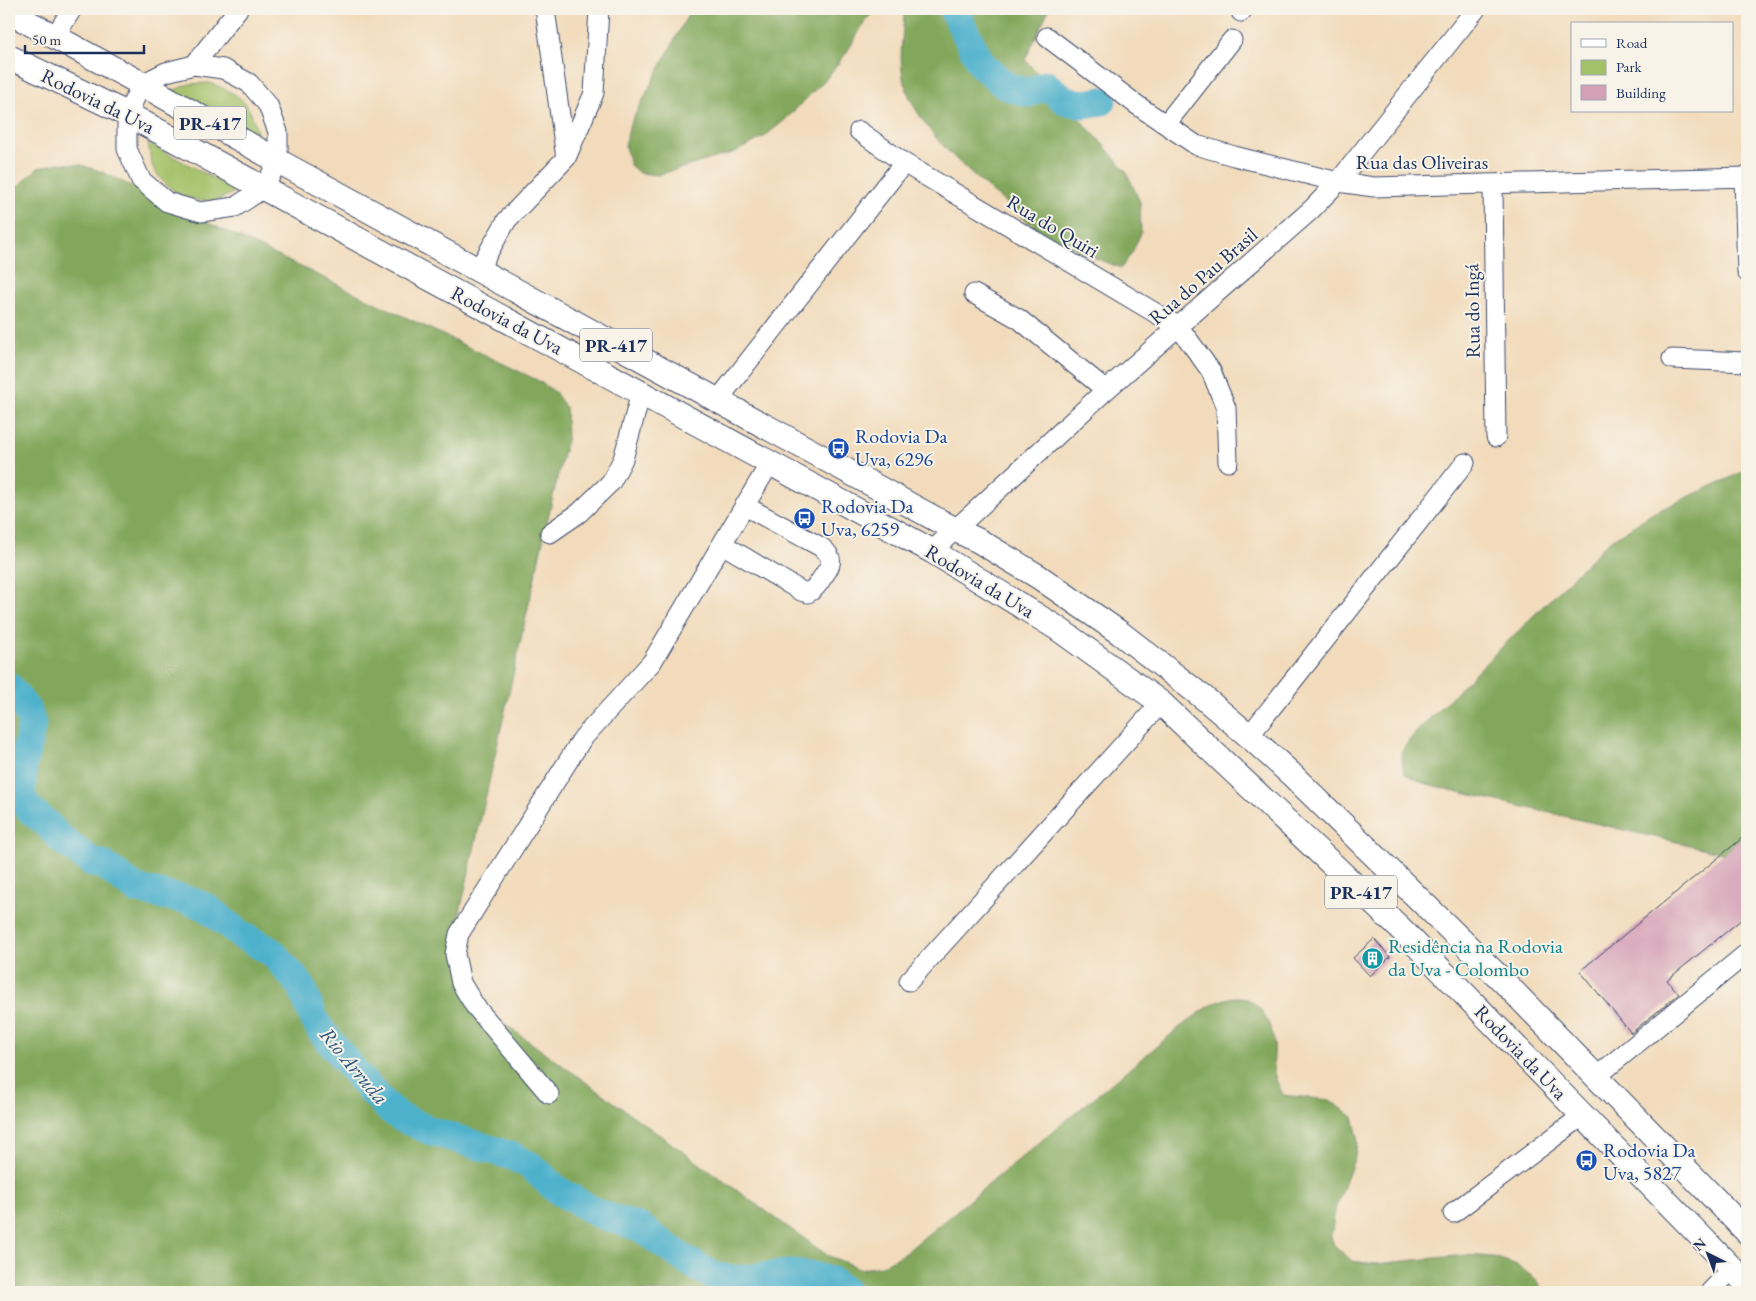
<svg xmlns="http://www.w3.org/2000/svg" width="1756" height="1301" viewBox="0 0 1756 1301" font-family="'EB Garamond',serif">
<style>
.green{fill:#a3c168;stroke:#5f7863}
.forest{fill:#82a75c;stroke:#4e6b5d}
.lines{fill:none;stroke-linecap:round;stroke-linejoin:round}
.river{stroke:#4db1cc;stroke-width:29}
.building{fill:#d5a1b7}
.minor-casing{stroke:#3b496c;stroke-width:21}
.major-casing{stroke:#3b496c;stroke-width:26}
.minor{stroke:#fff;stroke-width:19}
.major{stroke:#fff;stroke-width:24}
.labels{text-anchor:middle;stroke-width:4;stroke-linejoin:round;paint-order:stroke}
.shield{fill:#f7f3e8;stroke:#5d6a87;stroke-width:1}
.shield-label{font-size:19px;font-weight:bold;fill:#1b2f5e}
.street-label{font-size:20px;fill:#1b2f5e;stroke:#f7f3e8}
.transit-label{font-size:20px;fill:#164399;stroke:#f7f3e8;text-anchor:start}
.culture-label{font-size:20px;fill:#0d838f;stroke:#f7f3e8;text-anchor:start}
.water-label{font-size:21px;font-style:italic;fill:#2a567f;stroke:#f7f3e8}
</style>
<rect width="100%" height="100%" fill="#f7f3e8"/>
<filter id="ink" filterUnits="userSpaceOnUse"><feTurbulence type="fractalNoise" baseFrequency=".02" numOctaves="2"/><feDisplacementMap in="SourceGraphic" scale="10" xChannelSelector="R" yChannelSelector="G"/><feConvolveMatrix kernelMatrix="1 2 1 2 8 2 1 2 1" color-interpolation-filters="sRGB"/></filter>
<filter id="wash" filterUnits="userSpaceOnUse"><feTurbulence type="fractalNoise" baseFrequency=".0096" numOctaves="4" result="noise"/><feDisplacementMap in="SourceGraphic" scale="20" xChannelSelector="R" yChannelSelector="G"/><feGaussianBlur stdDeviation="1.12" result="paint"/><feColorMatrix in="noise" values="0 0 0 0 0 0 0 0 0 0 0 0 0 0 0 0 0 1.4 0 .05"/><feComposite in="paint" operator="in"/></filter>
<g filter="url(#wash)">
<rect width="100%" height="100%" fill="#f2dbbb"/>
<!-- green -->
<path class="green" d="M 209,83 C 242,94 252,104 258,139 L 170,92 L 189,84 Z
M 148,143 L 237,191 C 231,193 226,197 220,199 C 193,207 160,188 151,162 C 150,156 149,149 148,143 Z"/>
<!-- forest -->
<path class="forest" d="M 691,9 L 876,9 L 866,20 L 847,52 L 826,79 L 786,119 L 764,137 L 735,152 L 658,175 L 639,173 L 630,165 L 625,146 L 630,124 Z
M 904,9 L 1049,9 L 1025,60 L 1100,141 L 1126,171 L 1140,202 L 1141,233 L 1132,253 L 1121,268 C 1091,257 1057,243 1032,225 C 1021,217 1012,208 1002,200 C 967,171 919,130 905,85 C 897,61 904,33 904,9 Z
M 59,163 L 82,165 L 102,172 L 510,367 L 537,380 L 555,392 L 566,408 L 567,439 L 553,496 L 460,912 L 454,947 L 475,1001 L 502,1022 L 827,1255 L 861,1269 L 882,1266 L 905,1253 L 1180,1027 C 1204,1010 1241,976 1264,1015 C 1269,1024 1273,1032 1274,1043 C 1275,1052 1273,1061 1274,1070 C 1274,1078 1280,1087 1283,1095 L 1330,1100 L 1353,1117 L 1358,1137 L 1355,1157 L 1335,1210 L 1331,1236 L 1334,1245 L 1352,1261 L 1375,1264 L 1466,1255 L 1493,1257 L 1515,1264 L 1537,1280 L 1545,1292 L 9,1292 L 9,194 L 38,168 Z
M 1747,470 L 1747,863 L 1726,854 L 1685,844 L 1450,790 L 1423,783 L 1404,773 L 1401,752 L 1415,733 L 1607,543 L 1653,513 Z"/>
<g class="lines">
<!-- river -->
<path class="river" d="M 953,9 L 982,65 L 1006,86 L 1028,93 L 1046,85 L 1066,101 L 1084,104 L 1102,101
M 9,687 L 28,712 L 32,724 L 23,765 L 21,798 L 31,811 L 46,823 L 62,840 L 93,863 L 102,864 L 136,889 L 187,900 L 206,907 L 241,935 L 272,952 L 301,986 L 313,1017 L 322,1032 L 364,1083 L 387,1107 L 400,1117 L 431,1131 L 512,1156 L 531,1166 L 557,1190 L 599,1214 L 641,1228 L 687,1261 L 714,1276 L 735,1280 L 789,1274 L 813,1276 L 832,1281 L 846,1292"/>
</g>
<g id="blocks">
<!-- building -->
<path class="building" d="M 1747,834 L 1747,915 L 1667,980 L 1679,994 L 1631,1033 L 1580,971 Z
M 1374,939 L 1390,957 L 1370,976 L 1353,958 Z"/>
</g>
</g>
<g filter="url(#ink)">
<use href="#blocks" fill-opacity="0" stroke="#3b496c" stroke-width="1"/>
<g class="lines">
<defs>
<path id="minor" d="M 545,9 L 566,158
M 1241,12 L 1243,9
M 1047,37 L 1137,105 L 1196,145 L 1234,156 L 1338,182 L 1374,187 L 1747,177
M 54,38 L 72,9
M 194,65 L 223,69 L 249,83 L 268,105 L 278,132 L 278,161 L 264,188 L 235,207 L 201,212 L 167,202 L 141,180 L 127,149 L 127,114 L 142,84 L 166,72 Z
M 194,65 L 238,9
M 1166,124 L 1232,40
M 859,131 L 904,163 L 1179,327 L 1211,371 L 1226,408 L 1228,462
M 1744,178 L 1747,272
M 1493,185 L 1496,437
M 478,270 L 507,220 L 566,158 L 594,93 L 599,9
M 974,294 L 1019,319 L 1106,390
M 1672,359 L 1747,362
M 718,400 L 904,163
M 550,533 L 579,513 L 611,482 L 623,459 L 641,393
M 722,544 L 801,591 L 808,593 C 815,589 818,585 822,578 C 831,565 836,559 821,547 L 745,506
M 932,551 L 1106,390 L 1311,210 L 1338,182 L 1476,9
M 1249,736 L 1465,463
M 909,981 L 1161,703
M 1596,1077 L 1747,953
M 549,1094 L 475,1006 L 461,983 L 455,954 L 459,934 L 582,739 L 652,662 L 770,463
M 1453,1213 L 1582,1116
M 1710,1292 L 1732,1269"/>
<path id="major" d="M 9,12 L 142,84 L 278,161 L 954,529 L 979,541 L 1039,577 L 1120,633 L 1204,698 L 1249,736 L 1291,774 L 1504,982 L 1747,1232
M 9,57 L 127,114 L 932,551 L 1057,628 L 1161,703 L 1403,931 L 1747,1284"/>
</defs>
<!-- minor casing -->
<use href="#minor" class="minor-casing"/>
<!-- major casing -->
<use href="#major" class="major-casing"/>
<!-- minor -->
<use href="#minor" class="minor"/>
<!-- major -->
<use href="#major" class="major"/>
</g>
</g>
<!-- icons -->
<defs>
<symbol id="bus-disc" viewBox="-11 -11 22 22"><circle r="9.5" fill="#1a4fb4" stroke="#f7f3e8"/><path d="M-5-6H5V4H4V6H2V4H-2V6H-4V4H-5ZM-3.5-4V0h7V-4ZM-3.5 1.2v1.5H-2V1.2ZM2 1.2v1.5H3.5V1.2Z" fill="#fff"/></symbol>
<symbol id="building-disc" viewBox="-11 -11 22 22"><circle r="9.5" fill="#0f9aa8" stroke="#f7f3e8"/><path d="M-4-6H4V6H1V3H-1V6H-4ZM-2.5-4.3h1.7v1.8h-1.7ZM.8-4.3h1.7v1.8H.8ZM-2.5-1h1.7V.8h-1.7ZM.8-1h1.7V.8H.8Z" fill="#fff"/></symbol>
</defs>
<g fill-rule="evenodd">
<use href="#bus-disc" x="826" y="436" width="25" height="25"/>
<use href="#bus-disc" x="792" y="506" width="25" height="25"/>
<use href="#building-disc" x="1360" y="946" width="25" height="25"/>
<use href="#bus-disc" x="1574" y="1148" width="25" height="25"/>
</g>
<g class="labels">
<!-- shield labels -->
<g class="shield">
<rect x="174" y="106.5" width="72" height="33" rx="4"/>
<rect x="580" y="328.5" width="72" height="33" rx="4"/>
<rect x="1325" y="875.5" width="72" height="33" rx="4"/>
</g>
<g class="shield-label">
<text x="210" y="130">PR-417</text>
<text x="616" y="352">PR-417</text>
<text x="1361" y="899">PR-417</text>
</g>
<!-- street labels -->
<g class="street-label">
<text transform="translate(98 101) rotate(26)" y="7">Rodovia da Uva</text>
<text x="1422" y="169">Rua das Oliveiras</text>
<text transform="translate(1053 226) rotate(31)" y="7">Rua do Quiri</text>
<text transform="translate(1203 276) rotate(-41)" y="7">Rua do Pau Brasil</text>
<text transform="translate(1472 311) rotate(-91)" y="7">Rua do Ingá</text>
<text transform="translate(507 320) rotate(28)" y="7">Rodovia da Uva</text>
<text transform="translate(980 581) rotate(31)" y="7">Rodovia da Uva</text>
<text transform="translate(1521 1052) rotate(46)" y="7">Rodovia da Uva</text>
</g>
<!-- transit labels -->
<g class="transit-label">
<text x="855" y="443">Rodovia Da<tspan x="855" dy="23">Uva, 6296</tspan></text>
<text x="821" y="513">Rodovia Da<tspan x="821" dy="23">Uva, 6259</tspan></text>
<text x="1603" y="1157">Rodovia Da<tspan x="1603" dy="23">Uva, 5827</tspan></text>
</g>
<!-- culture labels -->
<g class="culture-label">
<text x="1388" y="953">Residência na Rodovia<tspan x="1388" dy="23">da Uva - Colombo</tspan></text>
</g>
<!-- water labels -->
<g class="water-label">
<text transform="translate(354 1066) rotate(50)" y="7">Rio Arruda</text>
</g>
</g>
<!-- margin -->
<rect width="1756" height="1301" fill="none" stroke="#f7f3e8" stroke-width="30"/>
<!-- legend -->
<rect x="1571" y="22" width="162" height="90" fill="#f7f3e8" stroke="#9fa5b1"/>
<rect x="1581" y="39" width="25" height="8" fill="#ffffff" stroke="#9fa5b1"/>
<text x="1616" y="48" font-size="15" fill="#1b2f5e">Road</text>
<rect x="1581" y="60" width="25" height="15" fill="#a3c168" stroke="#9fa5b1"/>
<text x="1616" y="72" font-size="15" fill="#1b2f5e">Park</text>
<rect x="1581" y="85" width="25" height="15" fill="#d5a1b7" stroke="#9fa5b1"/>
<text x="1616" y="98" font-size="15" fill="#1b2f5e">Building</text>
<!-- north arrow -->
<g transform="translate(1708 1254) rotate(318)" stroke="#f7f3e8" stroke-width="4" paint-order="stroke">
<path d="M0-4L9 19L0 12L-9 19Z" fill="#1b2f5e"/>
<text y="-8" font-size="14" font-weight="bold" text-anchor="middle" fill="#1b2f5e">N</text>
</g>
<!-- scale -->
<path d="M25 45v8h119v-8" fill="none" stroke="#1b2f5e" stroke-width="2.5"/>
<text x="32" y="45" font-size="15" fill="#1b2f5e" stroke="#f7f3e8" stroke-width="4" paint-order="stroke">50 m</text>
</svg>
